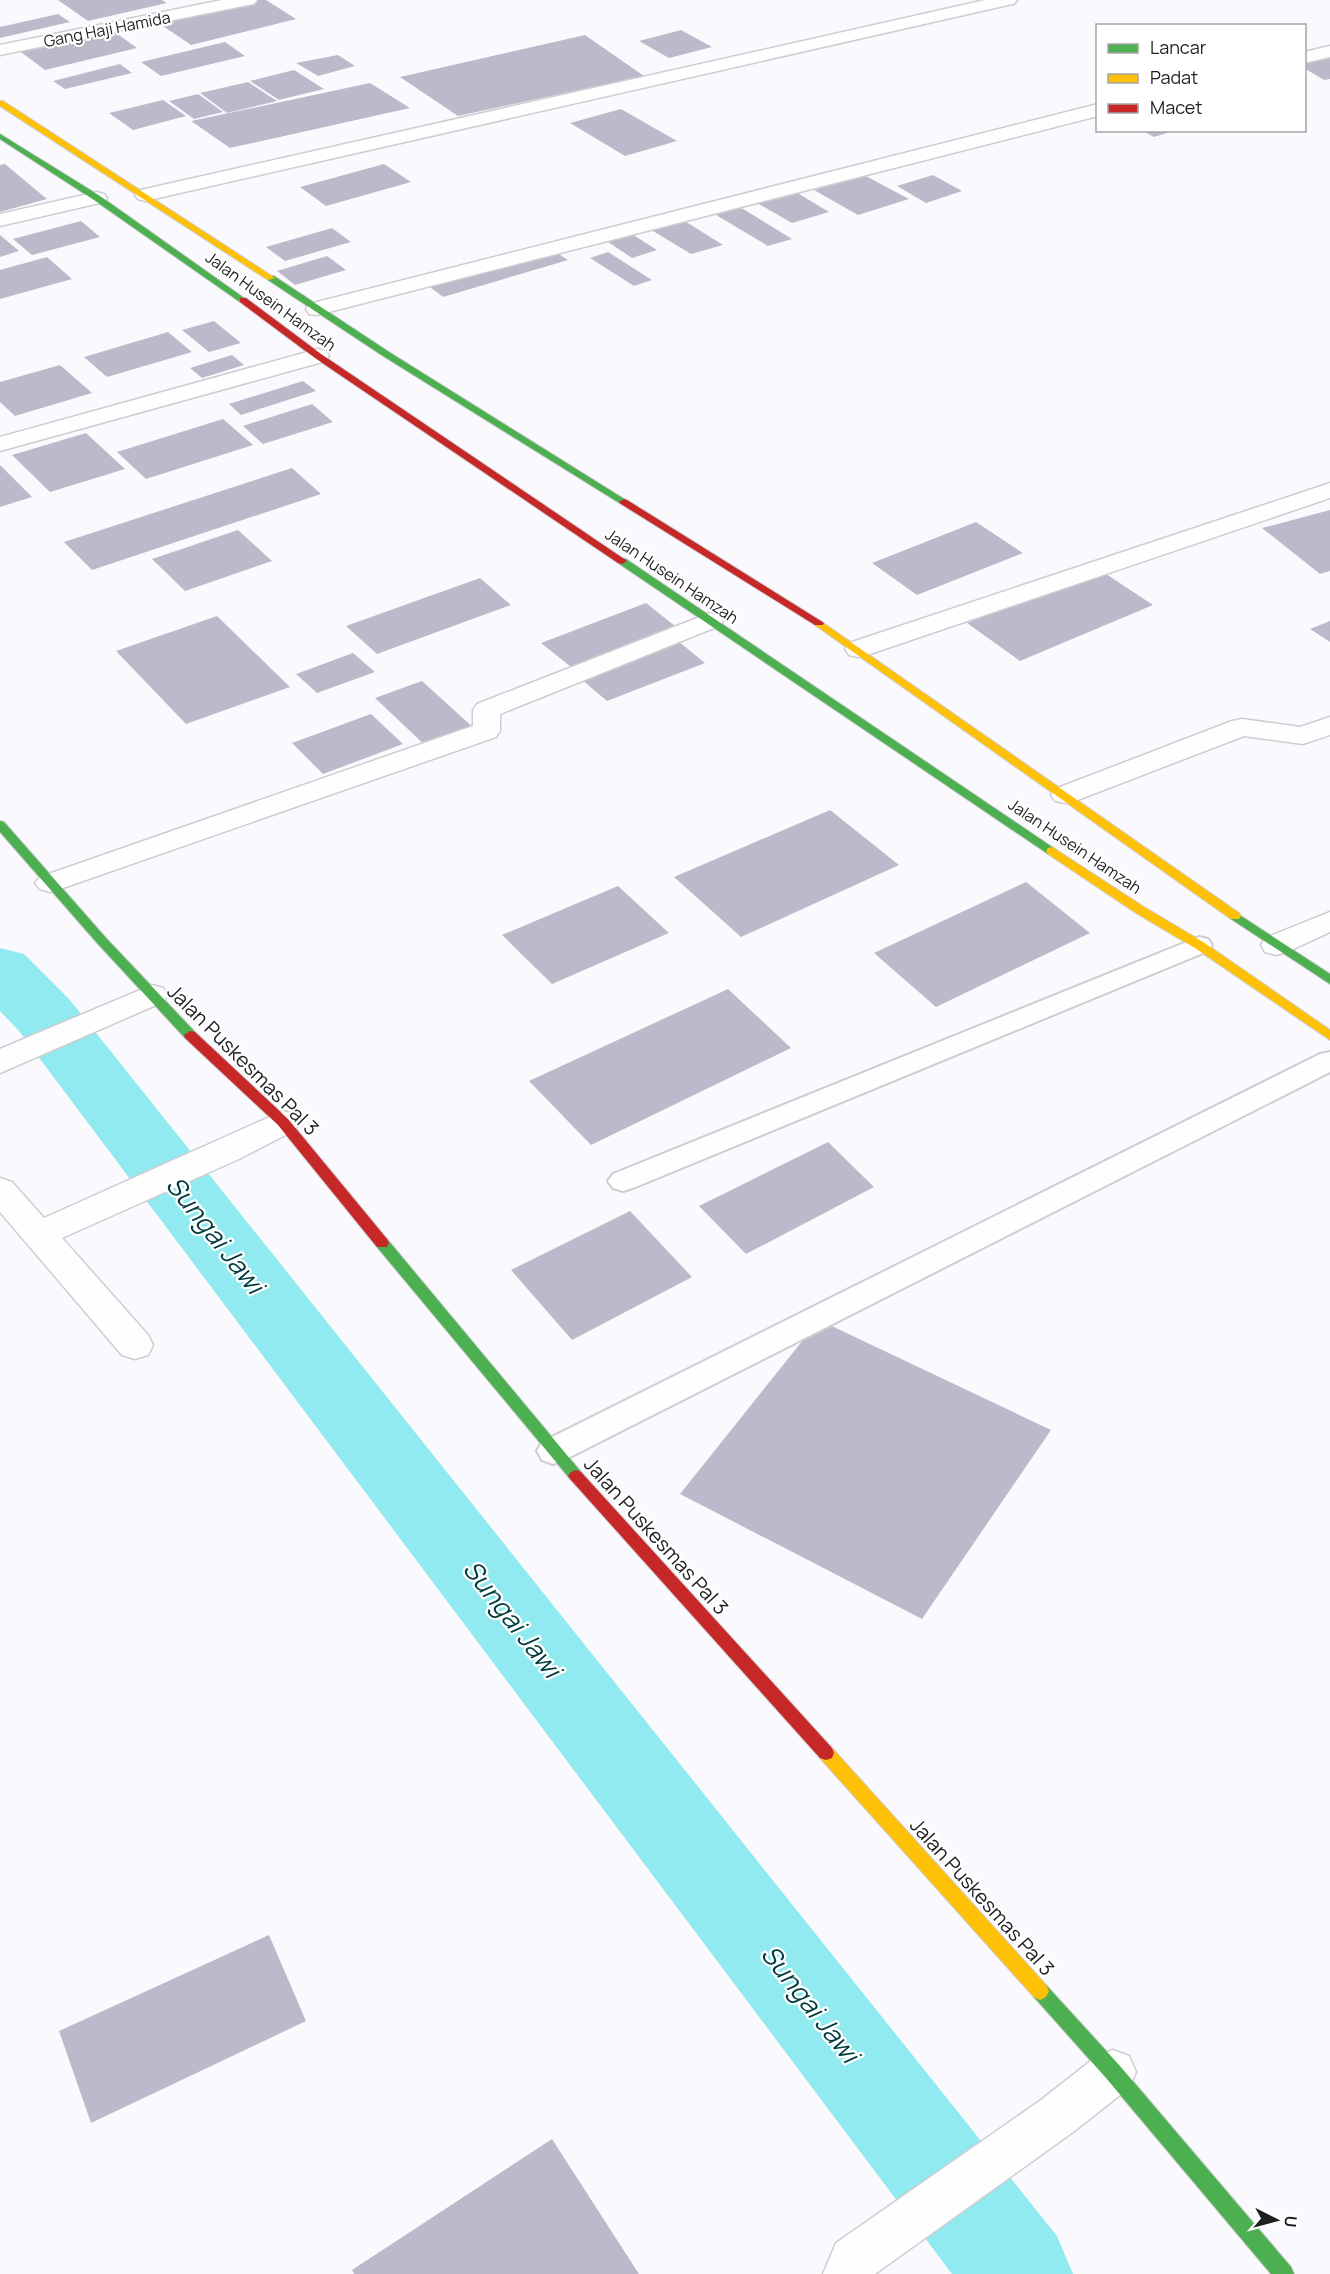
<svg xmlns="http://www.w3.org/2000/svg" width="1330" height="2274" viewBox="0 0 1330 2274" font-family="Manrope,sans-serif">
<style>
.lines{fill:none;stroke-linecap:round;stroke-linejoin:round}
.canal{fill:#91eaef;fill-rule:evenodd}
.building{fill:#bcbaca}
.lane-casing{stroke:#cecdd1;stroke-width:4}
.street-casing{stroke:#cecdd1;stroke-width:3}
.fast-casing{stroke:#cecdd1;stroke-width:2}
.slow-casing{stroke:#cecdd1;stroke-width:2}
.jam-casing{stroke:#cecdd1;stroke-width:2}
.lane{fill:#fefeff;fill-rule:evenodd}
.street{fill:#fefeff;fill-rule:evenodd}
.fast{fill:#4caf50;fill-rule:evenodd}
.slow{fill:#ffc107;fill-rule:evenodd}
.jam{fill:#c62828;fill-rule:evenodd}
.labels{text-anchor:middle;stroke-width:4.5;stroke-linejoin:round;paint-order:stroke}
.far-street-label{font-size:16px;fill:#1f1f22;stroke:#fff}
.street-label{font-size:20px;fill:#1f1f22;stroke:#fff}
.near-water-label{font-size:26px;font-style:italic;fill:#003d3f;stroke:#fff}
</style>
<rect width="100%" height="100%" fill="#fafafe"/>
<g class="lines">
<!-- canal -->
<path class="canal" d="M 0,948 L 24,954 L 69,999 L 1057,2236 L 1073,2274 L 952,2274 L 19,1031 L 0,1011 Z"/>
</g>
<!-- building -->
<path class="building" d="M 58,0 L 162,0 L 167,3 L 88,21 Z
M 253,0 L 266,0 L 296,19 L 191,45 L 157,22 Z
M 58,14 L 70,22 L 0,38 L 0,27 Z
M 112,30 L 137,48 L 45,70 L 21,52 Z
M 681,30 L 712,47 L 669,58 L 639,41 Z
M 585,35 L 644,76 L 458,116 L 400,77 Z
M 225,42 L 245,56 L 161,76 L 141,62 Z
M 338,55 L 355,66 L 318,76 L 296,63 Z
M 1330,56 L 1330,79 L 1324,80 L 1304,68 L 1304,61 Z
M 120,64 L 132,73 L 65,89 L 53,81 Z
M 294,70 L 324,89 L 279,100 L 250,81 Z
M 248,82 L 277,101 L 227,113 L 200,93 Z
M 370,83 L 410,108 L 230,148 L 191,121 Z
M 198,94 L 223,112 L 194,119 L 169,101 Z
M 163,100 L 186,116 L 133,130 L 109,113 Z
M 621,109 L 677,141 L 625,156 L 570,123 Z
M 1141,130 L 1173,130 L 1173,131 L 1154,137 Z
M 5,164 L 47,199 L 0,212 L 0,165 Z
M 384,164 L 411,182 L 326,206 L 300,187 Z
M 864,175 L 909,199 L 858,215 L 814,190 Z
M 933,175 L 962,191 L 926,203 L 897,186 Z
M 794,191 L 829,212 L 792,223 L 757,203 Z
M 740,207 L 792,239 L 768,246 L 716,215 Z
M 680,218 L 723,245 L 691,254 L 648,228 Z
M 81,221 L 100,237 L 32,255 L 13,239 Z
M 332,228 L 351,242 L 285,261 L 266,247 Z
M 627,231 L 657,250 L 632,258 L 602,238 Z
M 0,235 L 19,251 L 0,257 Z
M 554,251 L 568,260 L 443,297 L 430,287 Z
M 608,252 L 652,280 L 634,286 L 590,258 Z
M 327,256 L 346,270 L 295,285 L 277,271 Z
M 47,257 L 72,279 L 0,299 L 0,270 Z
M 214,321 L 241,343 L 209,352 L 182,330 Z
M 168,332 L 192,352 L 107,377 L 84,357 Z
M 232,355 L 244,365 L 202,378 L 190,368 Z
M 60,365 L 92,393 L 15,416 L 0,402 L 0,382 Z
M 303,381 L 316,391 L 241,415 L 229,404 Z
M 312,404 L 333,422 L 263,444 L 243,426 Z
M 223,419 L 253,445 L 146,479 L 117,452 Z
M 86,433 L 125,469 L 50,492 L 12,455 Z
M 0,465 L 32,497 L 0,507 Z
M 292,468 L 321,494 L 92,570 L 64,542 Z
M 1330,510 L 1330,571 L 1320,574 L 1262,528 Z
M 976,522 L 1023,553 L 917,595 L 872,563 Z
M 238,530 L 272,561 L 185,591 L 152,559 Z
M 1100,570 L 1153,605 L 1020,661 L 967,623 Z
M 480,578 L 511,605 L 377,654 L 346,626 Z
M 646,603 L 680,630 L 575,670 L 541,643 Z
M 217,616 L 290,687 L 186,724 L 116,651 Z
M 1330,621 L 1330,642 L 1310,629 Z
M 678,641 L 705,663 L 607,701 L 581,679 Z
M 353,653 L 375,672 L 317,693 L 296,674 Z
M 422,681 L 476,730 L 429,749 L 375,698 Z
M 371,714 L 403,744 L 323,774 L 292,743 Z
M 830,810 L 899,865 L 741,937 L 674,877 Z
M 1026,882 L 1090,933 L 936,1007 L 874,953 Z
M 618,886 L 669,933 L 552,984 L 502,935 Z
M 728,989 L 791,1048 L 591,1145 L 529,1081 Z
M 828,1142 L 874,1187 L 746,1254 L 699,1206 Z
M 630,1211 L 692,1277 L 572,1340 L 511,1270 Z
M 819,1320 L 1051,1430 L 922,1619 L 680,1494 Z
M 269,1935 L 306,2021 L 91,2123 L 59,2031 Z
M 552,2139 L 639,2274 L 354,2274 L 352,2270 Z"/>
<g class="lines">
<defs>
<path id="lane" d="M 1199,937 L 1208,939 L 1212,945 L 1208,951 L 633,1188 L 623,1191 L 613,1188 L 608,1181 L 613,1174 Z
M 1330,1052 L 1330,1072 L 564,1460 L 553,1464 L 542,1460 L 537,1451 L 542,1442 L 1320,1054 Z"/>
<path id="street" d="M 222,0 L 257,0 L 254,4 L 248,5 L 0,55 L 0,45 Z
M 985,0 L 1017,0 L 1014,4 L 1008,5 L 145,201 L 138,199 L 135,195 L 138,191 L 145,189 Z
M 1330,46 L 1330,57 L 1304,63 L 1304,52 Z
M 1098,104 L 1098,116 L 317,315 L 309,314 L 306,309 L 309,304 Z
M 97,192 L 104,194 L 107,198 L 104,202 L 0,226 L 0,214 Z
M 318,349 L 326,351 L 329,356 L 326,361 L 0,451 L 0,437 Z
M 1330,483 L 1330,498 L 867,655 L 858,657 L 849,655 L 845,649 L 849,643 Z
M 710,613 L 719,616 L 723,621 L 719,626 L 500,714 L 500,731 L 496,737 L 60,889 L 50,892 L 40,889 L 35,883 L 40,877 L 473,726 L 473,710 L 477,704 Z
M 1330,717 L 1330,735 L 1303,744 L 1244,736 L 1075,801 L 1065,803 L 1055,801 L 1051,795 L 1055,789 L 1232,721 L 1242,719 L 1300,727 Z
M 1330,912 L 1330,932 L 1287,952 L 1276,955 L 1265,952 L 1261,945 L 1265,938 Z
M 152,985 L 163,988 L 168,995 L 163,1002 L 0,1073 L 0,1049 Z
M 283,1111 L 295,1114 L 299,1122 L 295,1130 L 239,1159 L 62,1238 L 148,1335 L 153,1345 L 148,1355 L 135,1359 L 122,1355 L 0,1212 L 0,1178 L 12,1182 L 44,1218 Z
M 1113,2050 L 1129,2056 L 1136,2072 L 1129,2088 L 1073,2132 L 875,2274 L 823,2274 L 836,2243 L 1041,2100 L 1097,2056 Z"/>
<path id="fast" d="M 0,134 L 100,196 L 247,300 L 240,302 L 94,200 L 0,139 Z
M 268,276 L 274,276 L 389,352 L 629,502 L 627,504 L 621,504 L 383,356 L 268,280 Z
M 622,558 L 626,559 L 1058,851 L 1052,855 L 1048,854 L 618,563 L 617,561 Z
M 0,821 L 4,822 L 106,938 L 195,1032 L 196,1035 L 195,1038 L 185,1038 L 98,944 L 0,832 Z
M 1235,912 L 1330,974 L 1330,984 L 1231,919 L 1229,916 L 1231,913 Z
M 382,1238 L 387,1239 L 581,1472 L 584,1476 L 581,1480 L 576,1482 L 571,1480 L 377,1247 L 375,1243 L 377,1239 Z
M 1040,1982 L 1046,1985 L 1120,2066 L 1291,2267 L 1294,2274 L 1271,2274 L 1106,2078 L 1034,1997 L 1031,1991 L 1034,1985 Z"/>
<path id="slow" d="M 0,101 L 3,101 L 275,278 L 268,280 L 0,106 Z
M 819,620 L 1239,913 L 1241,916 L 1239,919 L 1231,919 L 815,625 L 814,623 Z
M 1052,847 L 1144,907 L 1203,942 L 1330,1030 L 1330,1040 L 1195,948 L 1136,913 L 1048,854 L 1046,851 L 1048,848 Z
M 826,1746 L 832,1748 L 1046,1985 L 1049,1991 L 1046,1997 L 1040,2000 L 1034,1997 L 820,1758 L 818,1753 L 820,1748 Z"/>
<path id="jam" d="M 240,298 L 246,298 L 321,354 L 627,561 L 622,564 L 618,563 L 315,358 L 240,302 Z
M 624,499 L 627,500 L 824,623 L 823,625 L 815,625 L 621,504 L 619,502 Z
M 190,1031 L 195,1032 L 288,1119 L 387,1239 L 389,1243 L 387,1247 L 377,1247 L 278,1125 L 185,1038 L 184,1035 Z
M 576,1470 L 581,1472 L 832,1748 L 834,1753 L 832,1758 L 826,1760 L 820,1758 L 571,1480 L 568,1476 L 571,1472 Z"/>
</defs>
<!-- lane casing -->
<use href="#lane" class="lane-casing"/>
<!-- street casing -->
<use href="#street" class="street-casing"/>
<!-- fast casing -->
<use href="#fast" class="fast-casing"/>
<!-- slow casing -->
<use href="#slow" class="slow-casing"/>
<!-- jam casing -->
<use href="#jam" class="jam-casing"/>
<!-- lane -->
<use href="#lane" class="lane"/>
<!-- street -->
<use href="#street" class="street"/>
<!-- fast -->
<use href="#fast" class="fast"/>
<!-- slow -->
<use href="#slow" class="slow"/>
<!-- jam -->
<use href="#jam" class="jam"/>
</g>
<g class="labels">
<!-- far-street labels -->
<g class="far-street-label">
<text transform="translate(107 29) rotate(-11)" y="6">Gang Haji Hamida</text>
<text transform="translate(271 301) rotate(36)" y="6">Jalan Husein Hamzah</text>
<text transform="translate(672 576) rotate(34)" y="6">Jalan Husein Hamzah</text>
<text transform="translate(1075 846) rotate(34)" y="6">Jalan Husein Hamzah</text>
</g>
<!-- street labels -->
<g class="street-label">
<text transform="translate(243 1060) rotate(45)" y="7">Jalan Puskesmas Pal 3</text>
<text transform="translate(656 1536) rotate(48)" y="7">Jalan Puskesmas Pal 3</text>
<text transform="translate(982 1897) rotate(48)" y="7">Jalan Puskesmas Pal 3</text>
</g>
<!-- near-water labels -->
<g class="near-water-label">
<text transform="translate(215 1235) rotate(52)" y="9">Sungai Jawi</text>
<text transform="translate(512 1619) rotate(52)" y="9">Sungai Jawi</text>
<text transform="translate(810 2004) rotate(52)" y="9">Sungai Jawi</text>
</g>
</g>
<!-- legend -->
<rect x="1096" y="24" width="210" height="108" fill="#ffffff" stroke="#a5a5a7" stroke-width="1.5"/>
<rect x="1108" y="44" width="30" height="9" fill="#4caf50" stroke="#a5a5a7" stroke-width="1.5"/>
<text x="1150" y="54" font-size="18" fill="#1f1f22">Lancar</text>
<rect x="1108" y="74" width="30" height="9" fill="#ffc107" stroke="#a5a5a7" stroke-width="1.5"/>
<text x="1150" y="84" font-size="18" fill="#1f1f22">Padat</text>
<rect x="1108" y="104" width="30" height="9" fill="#c62828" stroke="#a5a5a7" stroke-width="1.5"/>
<text x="1150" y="114" font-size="18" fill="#1f1f22">Macet</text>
<!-- north arrow -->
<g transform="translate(1276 2220) rotate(96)" stroke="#ffffff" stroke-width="4.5" paint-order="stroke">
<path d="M0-4.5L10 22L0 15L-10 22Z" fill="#1f1f22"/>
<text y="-9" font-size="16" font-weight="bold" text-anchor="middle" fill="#1f1f22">U</text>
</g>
</svg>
